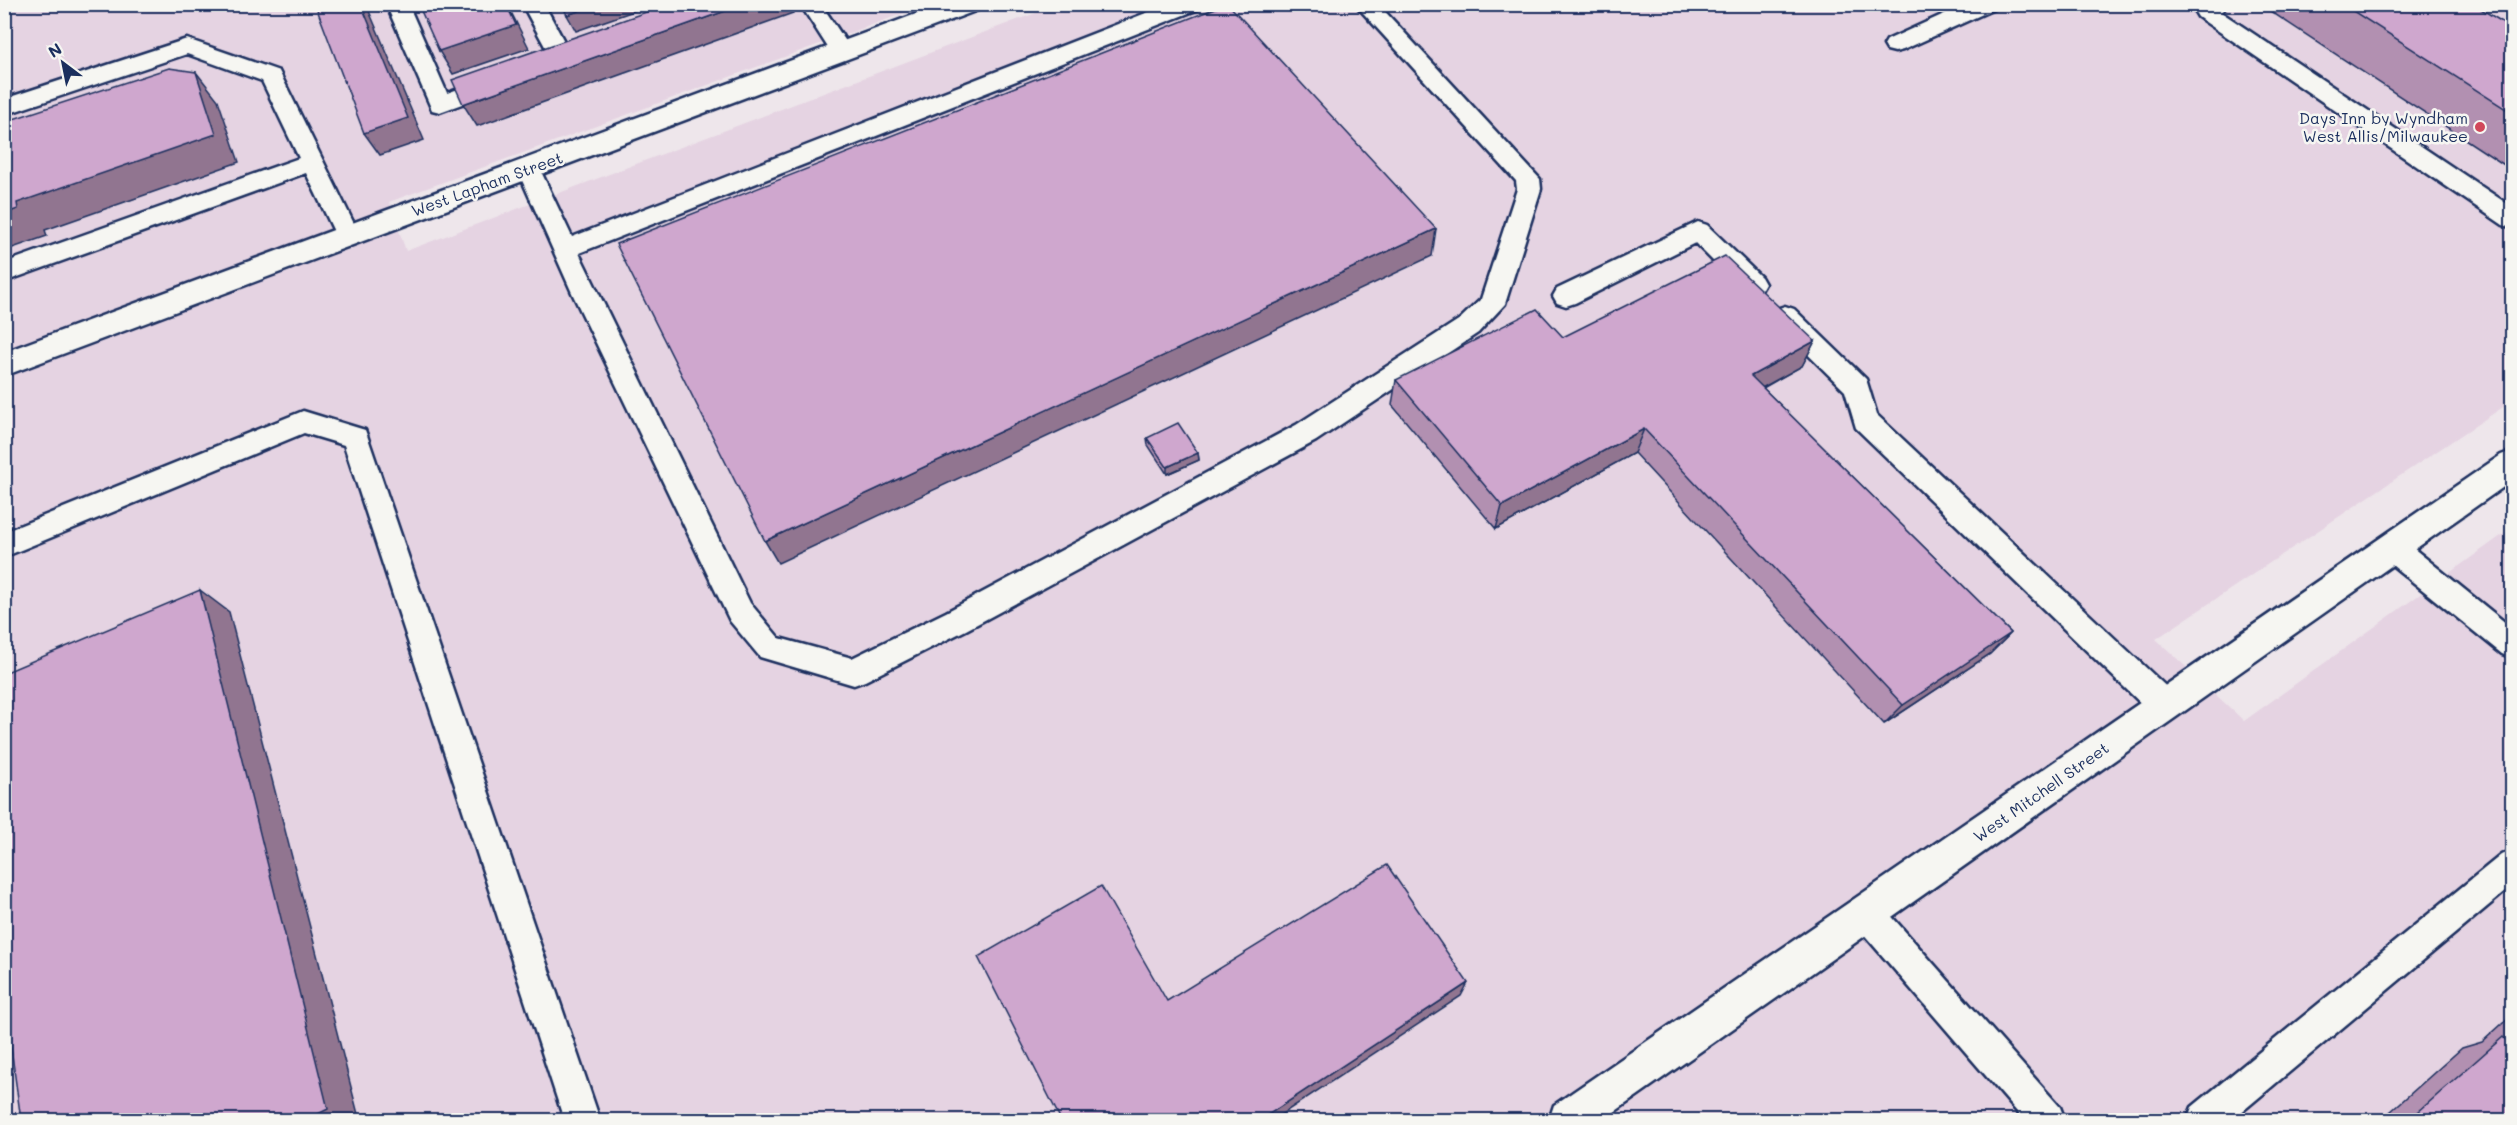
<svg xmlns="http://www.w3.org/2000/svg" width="2517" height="1125" viewBox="0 0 2517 1125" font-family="Mali,sans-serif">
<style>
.built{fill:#e5d3e2}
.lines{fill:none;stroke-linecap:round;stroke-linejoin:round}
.service-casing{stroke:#1b2f5e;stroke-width:5}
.minor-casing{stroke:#1b2f5e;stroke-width:5}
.service{fill:#f6f6f2;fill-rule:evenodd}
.minor{fill:#f6f6f2;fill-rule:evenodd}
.wall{fill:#b290b1;stroke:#1b2f5e;stroke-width:1.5}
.shaded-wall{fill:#917590;stroke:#1b2f5e;stroke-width:1.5}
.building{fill:#cfa7ce;stroke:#1b2f5e;stroke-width:1.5}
.poi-dot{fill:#d1495b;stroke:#f6f6f2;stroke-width:2}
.labels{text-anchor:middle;stroke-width:5;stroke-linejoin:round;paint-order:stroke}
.poi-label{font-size:16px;fill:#1b2f5e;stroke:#f6f6f2;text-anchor:end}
.street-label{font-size:16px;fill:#1b2f5e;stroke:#f6f6f2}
</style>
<rect width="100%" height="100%" fill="#eee6eb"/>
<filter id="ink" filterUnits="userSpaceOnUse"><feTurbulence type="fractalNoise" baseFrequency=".0167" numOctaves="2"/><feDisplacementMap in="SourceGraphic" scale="12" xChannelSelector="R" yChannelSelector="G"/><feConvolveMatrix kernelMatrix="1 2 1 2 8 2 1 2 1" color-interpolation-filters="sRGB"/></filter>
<g filter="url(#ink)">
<!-- built -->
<path class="built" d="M 5,5 L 926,5 L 389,202 L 406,251 L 1057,5 L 2512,5 L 2512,401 L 2156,639 L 2244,721 L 2512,528 L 2512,1120 L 5,1120 Z"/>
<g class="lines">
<defs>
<path id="service" d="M 386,4 L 408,4 L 447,93 L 495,76 L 503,79 L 506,84 L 503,89 L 440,112 L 432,110 Z
M 522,4 L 544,4 L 574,60 L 571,65 L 563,67 L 555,65 Z
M 800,4 L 821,4 L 853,52 L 850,57 L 842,59 L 834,57 Z
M 1169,4 L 1201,4 L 1199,9 L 579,253 L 750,603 L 779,638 L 852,658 L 946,612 L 1296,425 L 1460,319 L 1481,299 L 1517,189 L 1516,181 L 1355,4 L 1378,4 L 1540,179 L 1541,189 L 1505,304 L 1478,333 L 1316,441 L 966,630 L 865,681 L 854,685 L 760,657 L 730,621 L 573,295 L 517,169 L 521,163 L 529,161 L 537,163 L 572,237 Z
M 1966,4 L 1996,4 L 1994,9 L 1903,50 L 1895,52 L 1887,50 L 1884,45 L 1887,40 Z
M 2202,4 L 2229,4 L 2221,12 L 2512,207 L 2512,228 L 2503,225 L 2198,17 L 2195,12 Z
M 187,39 L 279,71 L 360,236 L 357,242 L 348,245 L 339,242 L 306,173 L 4,282 L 4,263 L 299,158 L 262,81 L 187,54 L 4,115 L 4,99 Z
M 1698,222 L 1707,225 L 1761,277 L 1765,284 L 1761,291 L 1752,293 L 1743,291 L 1695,243 L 1575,303 L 1566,306 L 1557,303 L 1553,296 L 1557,289 Z
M 1785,306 L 1794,309 L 1866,379 L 1877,415 L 2176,696 L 2180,706 L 2176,716 L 2165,720 L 2154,716 L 1856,428 L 1845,391 L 1776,323 L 1772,316 L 1776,309 Z
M 303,411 L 365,430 L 368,438 L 600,1120 L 564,1120 L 344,445 L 304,433 L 4,557 L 4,532 Z
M 2392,536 L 2402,539 L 2512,628 L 2512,658 L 2502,654 L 2382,557 L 2378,548 L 2382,539 Z
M 2512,850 L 2512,886 L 2232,1120 L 2187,1120 L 2192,1107 L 2501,855 Z
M 1867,897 L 1879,902 L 2060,1107 L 2065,1120 L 2024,1120 L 1855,924 L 1851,913 L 1855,902 Z"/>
<path id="minor" d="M 943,4 L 981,4 L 978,10 L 4,376 L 4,352 Z
M 2512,451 L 2512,481 L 1603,1120 L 1549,1120 L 1554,1105 L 2501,455 Z"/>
</defs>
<!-- service casing -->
<use href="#service" class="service-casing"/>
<!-- minor casing -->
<use href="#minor" class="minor-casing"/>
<!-- service -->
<use href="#service" class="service"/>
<!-- minor -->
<use href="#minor" class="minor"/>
</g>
<!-- wall -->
<path class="wall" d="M 2274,4 L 2488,4 L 2480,9 L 2512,28 L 2512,170 L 2270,11 Z
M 1815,341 L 1802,366 L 1763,388 L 2011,633 L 1990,654 L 1884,724 L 1634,453 L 1496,529 L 1392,405 L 1396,380 Z
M 1147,438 L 1198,453 L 1199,460 L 1167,474 L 1148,445 Z
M 2512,1015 L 2512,1120 L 2381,1120 L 2462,1048 L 2482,1042 Z"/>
<!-- shaded-wall -->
<path class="shaded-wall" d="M 361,4 L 366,4 L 424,140 L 380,155 L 364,133 Z
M 506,4 L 507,4 L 529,48 L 453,74 L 439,51 Z
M 598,4 L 647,4 L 648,6 L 576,31 L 567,15 Z
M 745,4 L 790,4 L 793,13 L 477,126 L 463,104 Z
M 2460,4 L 2488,4 L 2434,34 Z
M 196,72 L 218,100 L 239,162 L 45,230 L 47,236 L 4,251 L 4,214 L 17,203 Z
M 1436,229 L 1432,256 L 778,563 L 765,541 Z
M 1815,341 L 1802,366 L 1738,401 L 1751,376 Z
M 1644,429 L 1634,453 L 1496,529 L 1502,506 Z
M 1198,453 L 1199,460 L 1167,474 L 1167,467 Z
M 200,590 L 229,612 L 359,1118 L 354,1120 L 306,1120 Z
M 2011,633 L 1990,654 L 1884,724 L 1903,705 Z
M 1468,983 L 1461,996 L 1273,1120 L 1260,1120 Z
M 4,996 L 44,1008 L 4,1028 Z"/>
<!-- building -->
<path class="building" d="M 315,4 L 361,4 L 408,118 L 364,133 Z
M 418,4 L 506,4 L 516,25 L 439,51 Z
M 562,4 L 598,4 L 567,15 Z
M 669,4 L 745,4 L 463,104 L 452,80 Z
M 1226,4 L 1228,4 L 1436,229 L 765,541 L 616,244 Z
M 2342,4 L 2473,4 L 2512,28 L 2512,113 Z
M 169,68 L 196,72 L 216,134 L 17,203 L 18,209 L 4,214 L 4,122 Z
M 1725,256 L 1815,341 L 1751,376 L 2011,633 L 1903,705 L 1644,429 L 1502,506 L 1396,380 L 1537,309 L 1563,337 Z
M 1178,423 L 1198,453 L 1167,467 L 1147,438 Z
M 200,590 L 328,1109 L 306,1120 L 21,1120 L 4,997 L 4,673 Z
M 1387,865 L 1468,983 L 1260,1120 L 1061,1120 L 978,957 L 1101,886 L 1167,1001 Z
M 2503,1037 L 2509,1043 L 2512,1040 L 2512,1120 L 2409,1120 Z"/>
</g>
<!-- markers -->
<circle class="poi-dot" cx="2480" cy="127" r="6"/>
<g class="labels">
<!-- poi labels -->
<g class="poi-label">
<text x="2468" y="124">Days Inn by Wyndham<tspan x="2468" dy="18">West Allis/Milwaukee</tspan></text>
</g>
<!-- street labels -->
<g class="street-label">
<text transform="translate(487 184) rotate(-20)" y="6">West Lapham Street</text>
<text transform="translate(2041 792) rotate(-35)" y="6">West Mitchell Street</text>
</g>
</g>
<!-- margin -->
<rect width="2517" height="1125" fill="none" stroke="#f6f6f2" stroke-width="24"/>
<rect x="12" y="12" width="2493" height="1101" fill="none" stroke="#1b2f5e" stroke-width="2" filter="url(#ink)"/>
<!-- north arrow -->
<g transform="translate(63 63) rotate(328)" stroke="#f6f6f2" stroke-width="4.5" paint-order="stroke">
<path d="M0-4.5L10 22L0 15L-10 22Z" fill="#1b2f5e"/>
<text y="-9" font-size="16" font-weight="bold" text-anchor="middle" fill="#1b2f5e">N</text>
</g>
</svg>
